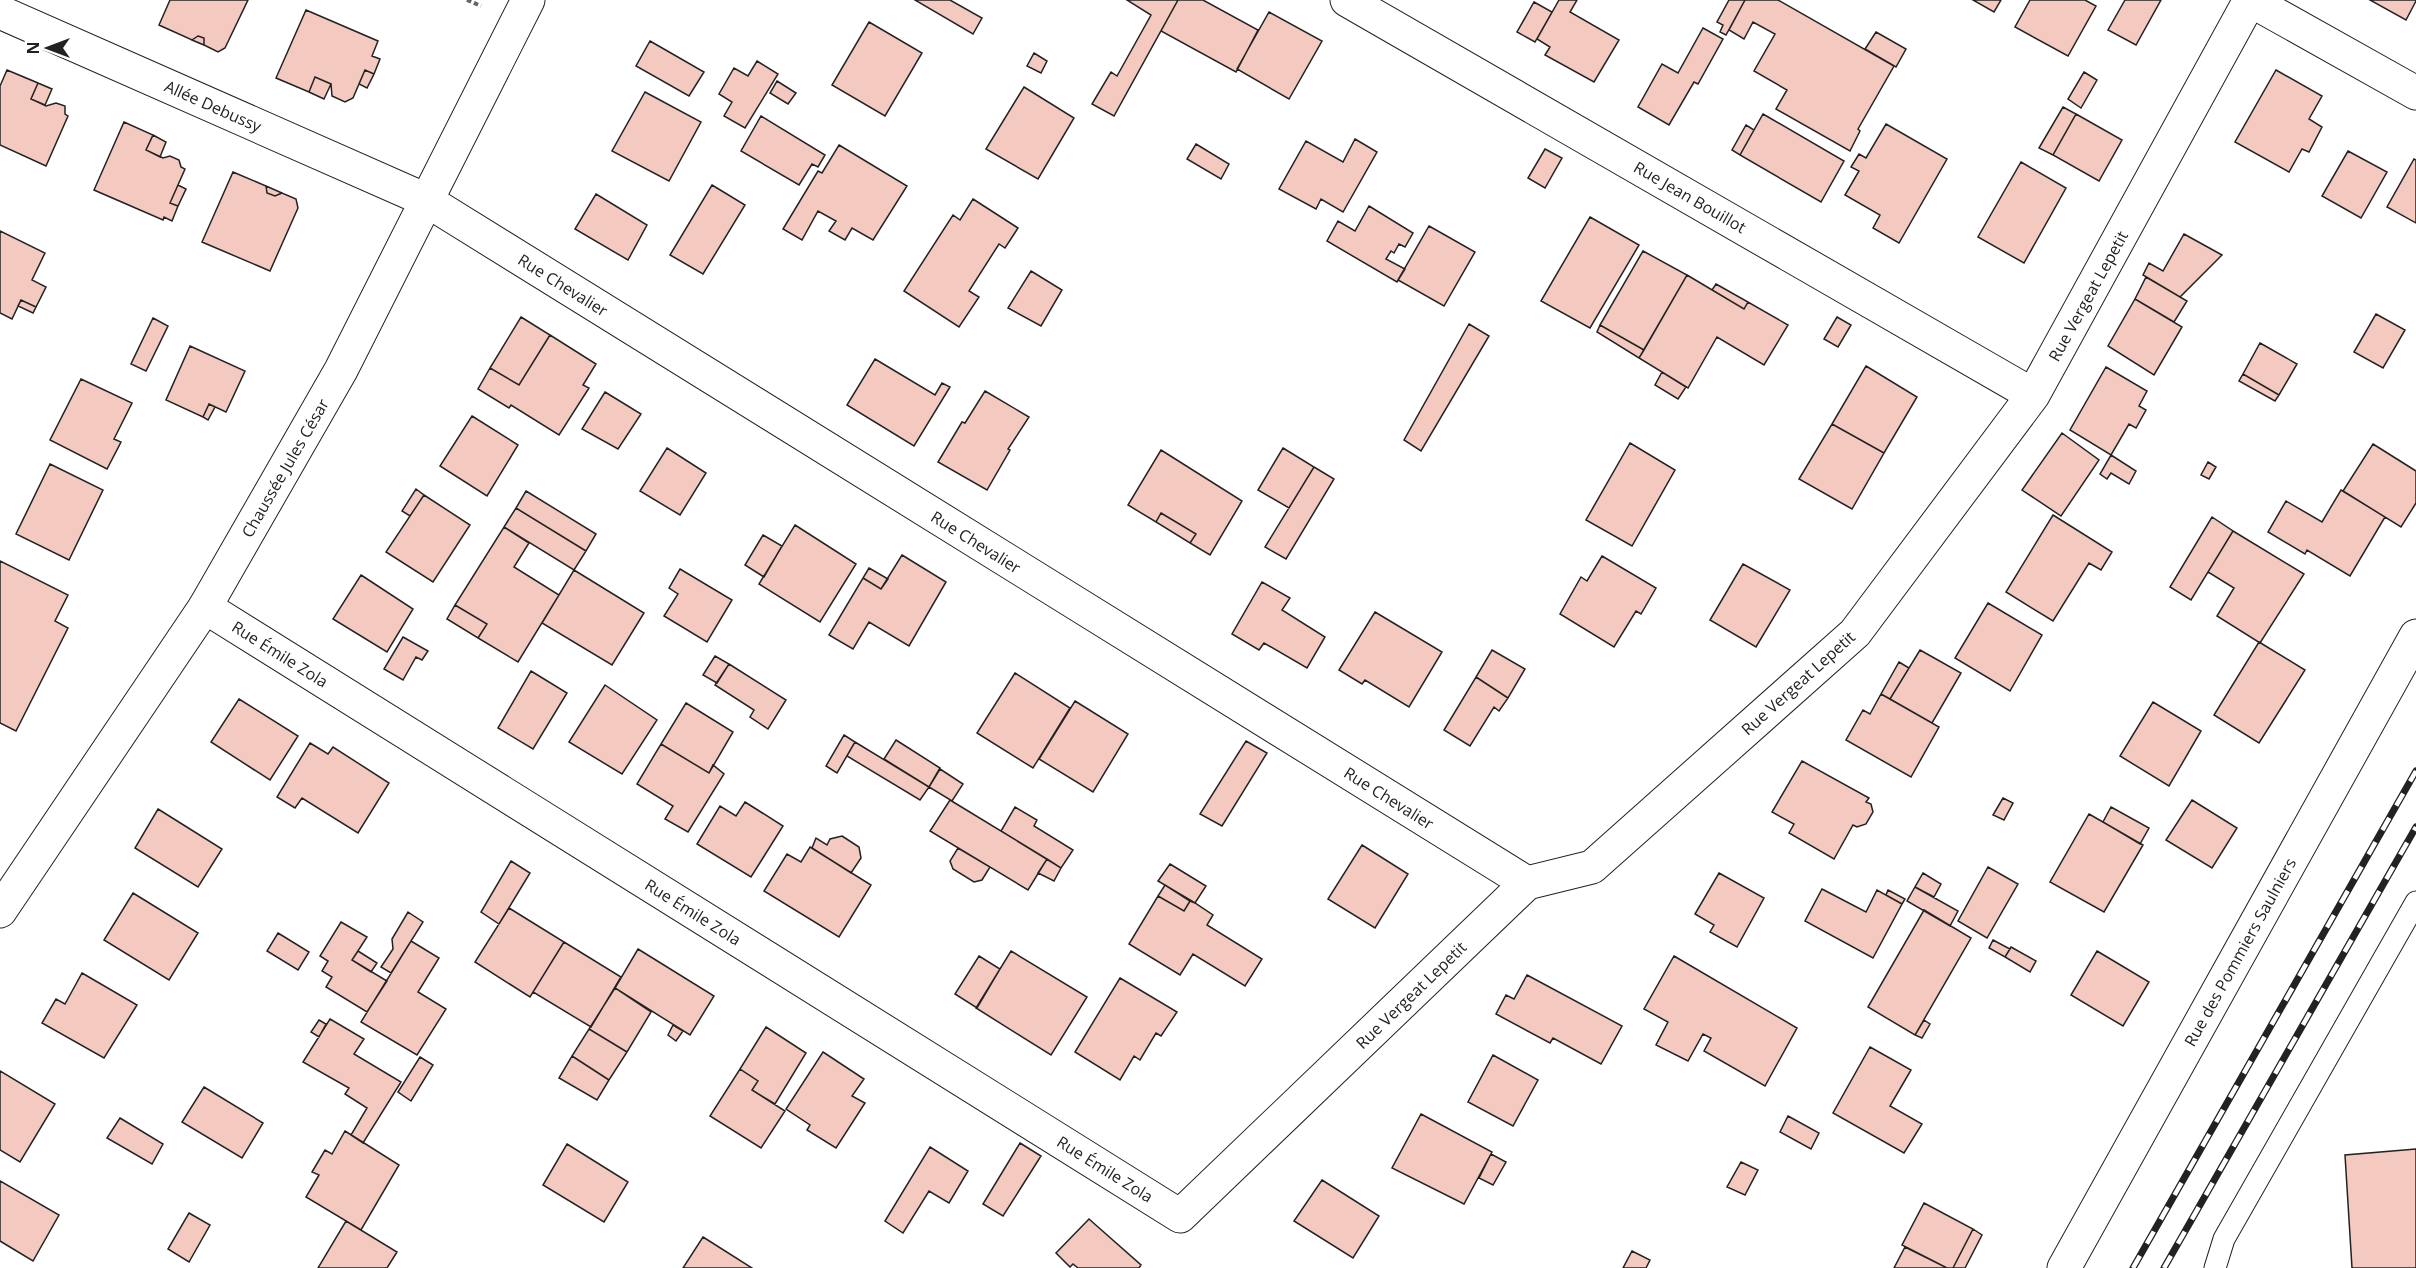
<svg xmlns="http://www.w3.org/2000/svg" width="2416" height="1268" viewBox="0 0 2416 1268" font-family="'Open Sans',sans-serif">
<style>
.building{fill:#f3c9c0;stroke:#222;stroke-width:1.5}
.lines{fill:none;stroke-linecap:round;stroke-linejoin:round}
.service-casing{stroke:#222;stroke-width:23}
.minor-casing{stroke:#222;stroke-width:35}
.tertiary-casing{stroke:#222;stroke-width:35}
.path{stroke:#646464;stroke-width:4;stroke-dasharray:4.5 3;stroke-linecap:butt}
.service{stroke:#fff;stroke-width:21}
.minor{stroke:#fff;stroke-width:33}
.tertiary{stroke:#fff;stroke-width:33}
.rail-casing{stroke:#222;stroke-width:7}
.rail{stroke:#fff;stroke-width:4.5;stroke-dasharray:14;stroke-linecap:butt}
.labels{text-anchor:middle;stroke-width:4.5;stroke-linejoin:round;paint-order:stroke}
.street-label{font-size:16px;fill:#222;stroke:#fff}
</style>
<rect width="100%" height="100%" fill="#fff"/>
<!-- building -->
<path class="building" d="M 170,0 L 248,0 L 225,48 L 218,52 L 204,45 L 204,38 L 198,36 L 192,40 L 159,25 Z
M 915,0 L 950,0 L 982,18 L 973,34 Z
M 1127,0 L 1178,0 L 1114,116 L 1092,104 L 1111,72 L 1117,76 L 1151,15 Z
M 1178,0 L 1203,0 L 1258,30 L 1236,72 L 1161,31 Z
M 1559,0 L 1577,0 L 1570,12 L 1619,40 L 1594,82 L 1545,55 L 1550,47 L 1537,39 Z
M 1729,0 L 1745,0 L 1726,35 L 1720,32 L 1723,25 L 1717,22 Z
M 1745,0 L 1778,0 L 1894,66 L 1858,129 L 1860,131 L 1850,151 L 1776,109 L 1787,90 L 1754,71 L 1775,34 L 1753,22 L 1744,39 L 1729,30 Z
M 1973,0 L 2001,0 L 1994,12 Z
M 2030,0 L 2085,0 L 2096,6 L 2068,56 L 2015,27 Z
M 2125,0 L 2161,0 L 2136,45 L 2108,30 Z
M 2370,0 L 2416,0 L 2416,1 L 2406,20 Z
M 1534,2 L 1552,12 L 1535,42 L 1517,32 Z
M 306,10 L 378,41 L 372,56 L 380,59 L 374,74 L 365,70 L 353,98 L 345,102 L 332,96 L 331,84 L 315,77 L 309,92 L 276,78 Z
M 1269,12 L 1322,41 L 1289,99 L 1237,69 Z
M 869,22 L 922,53 L 885,116 L 832,85 Z
M 1703,28 L 1723,39 L 1698,84 L 1694,82 L 1669,125 L 1638,107 L 1662,64 L 1678,73 Z
M 1876,32 L 1906,49 L 1896,67 L 1865,49 Z
M 198,36 L 204,38 L 204,45 L 192,40 Z
M 650,41 L 704,72 L 689,96 L 636,66 Z
M 1034,53 L 1047,61 L 1041,73 L 1027,66 Z
M 757,61 L 778,74 L 745,128 L 724,116 L 732,102 L 719,94 L 734,68 L 748,76 Z
M 7,70 L 38,83 L 31,99 L 46,106 L 56,103 L 65,106 L 65,114 L 68,116 L 46,166 L 0,145 L 0,86 Z
M 365,70 L 374,74 L 367,88 L 359,84 Z
M 2276,70 L 2322,96 L 2309,119 L 2322,127 L 2309,152 L 2302,149 L 2289,172 L 2235,142 Z
M 2084,72 L 2097,80 L 2081,108 L 2068,99 Z
M 315,77 L 331,84 L 324,99 L 309,92 Z
M 777,81 L 796,93 L 788,104 L 770,93 Z
M 38,83 L 52,89 L 45,105 L 31,99 Z
M 1024,87 L 1074,118 L 1038,179 L 986,149 Z
M 645,92 L 701,122 L 669,181 L 612,151 Z
M 2063,107 L 2076,114 L 2053,155 L 2039,148 Z
M 1763,114 L 1844,161 L 1821,202 L 1740,155 Z
M 2076,114 L 2122,140 L 2099,181 L 2053,155 Z
M 761,116 L 825,155 L 818,167 L 812,164 L 799,185 L 741,151 Z
M 124,122 L 153,135 L 146,150 L 163,158 L 170,156 L 179,160 L 181,167 L 185,169 L 170,203 L 178,206 L 172,221 L 164,217 L 163,220 L 94,190 Z
M 1886,124 L 1947,159 L 1899,243 L 1873,228 L 1880,215 L 1845,195 L 1859,171 L 1851,167 L 1859,154 L 1866,158 Z
M 1746,125 L 1754,130 L 1740,155 L 1732,150 Z
M 153,135 L 166,142 L 160,157 L 146,150 Z
M 1355,139 L 1377,152 L 1343,212 L 1321,199 L 1316,209 L 1279,189 L 1306,141 L 1343,162 Z
M 1196,144 L 1229,164 L 1221,179 L 1187,159 Z
M 839,145 L 907,186 L 873,240 L 852,228 L 845,240 L 829,231 L 836,221 L 818,211 L 802,240 L 783,229 L 818,171 L 822,173 Z
M 1545,149 L 1562,158 L 1545,188 L 1528,178 Z
M 2348,151 L 2387,172 L 2361,218 L 2322,196 Z
M 2414,159 L 2416,160 L 2416,223 L 2387,207 Z
M 2021,162 L 2066,188 L 2024,263 L 1978,237 Z
M 233,172 L 266,186 L 267,193 L 275,196 L 282,193 L 296,199 L 298,208 L 270,271 L 202,242 Z
M 178,185 L 186,189 L 178,206 L 170,203 Z
M 712,185 L 745,205 L 703,274 L 670,255 Z
M 266,186 L 282,193 L 275,196 L 267,193 Z
M 596,194 L 647,225 L 628,260 L 575,229 Z
M 973,199 L 1018,228 L 1005,248 L 999,244 L 969,291 L 979,297 L 959,327 L 904,291 L 953,215 L 960,220 Z
M 1369,206 L 1413,233 L 1405,247 L 1399,244 L 1394,253 L 1391,251 L 1386,259 L 1405,269 L 1397,282 L 1327,241 L 1338,221 L 1355,231 Z
M 1590,217 L 1639,245 L 1590,328 L 1541,301 Z
M 1429,226 L 1475,252 L 1444,306 L 1398,280 Z
M 0,231 L 45,253 L 32,280 L 46,287 L 36,307 L 21,300 L 12,319 L 0,313 Z
M 2184,234 L 2222,255 L 2180,297 L 2143,275 L 2149,263 L 2163,271 Z
M 1643,251 L 1687,275 L 1644,350 L 1600,325 Z
M 1031,271 L 1062,290 L 1041,326 L 1008,308 Z
M 1687,275 L 1744,309 L 1748,302 L 1788,325 L 1764,365 L 1717,337 L 1688,388 L 1639,358 Z
M 2146,277 L 2187,301 L 2174,322 L 2135,299 Z
M 1716,284 L 1748,302 L 1744,309 L 1712,290 Z
M 2135,299 L 2182,327 L 2154,375 L 2108,346 Z
M 21,300 L 36,307 L 33,313 L 18,306 Z
M 2376,314 L 2405,330 L 2383,368 L 2354,352 Z
M 521,317 L 550,335 L 519,385 L 490,368 Z
M 1837,317 L 1851,325 L 1838,347 L 1824,339 Z
M 153,318 L 168,326 L 146,371 L 131,364 Z
M 1469,324 L 1489,336 L 1421,451 L 1404,440 Z
M 1600,325 L 1644,350 L 1639,358 L 1597,332 Z
M 550,335 L 596,364 L 583,385 L 589,388 L 559,435 L 511,405 L 509,408 L 478,389 L 490,368 L 519,385 Z
M 2260,343 L 2297,364 L 2279,395 L 2243,374 Z
M 190,346 L 245,371 L 226,412 L 209,404 L 203,417 L 166,400 Z
M 875,359 L 935,395 L 942,383 L 950,387 L 914,446 L 847,405 Z
M 1866,366 L 1917,397 L 1884,453 L 1832,424 Z
M 2106,367 L 2147,391 L 2139,406 L 2146,410 L 2136,428 L 2129,424 L 2111,455 L 2070,430 Z
M 1662,372 L 1686,387 L 1678,399 L 1655,385 Z
M 2243,374 L 2279,395 L 2275,401 L 2239,381 Z
M 81,379 L 132,403 L 114,439 L 121,442 L 107,469 L 50,440 Z
M 985,391 L 1029,417 L 1008,449 L 1010,450 L 987,490 L 938,462 L 962,422 L 965,423 Z
M 605,392 L 641,414 L 618,449 L 582,429 Z
M 209,404 L 215,407 L 208,420 L 203,417 Z
M 472,416 L 518,445 L 487,496 L 440,466 Z
M 1832,424 L 1884,453 L 1852,509 L 1799,479 Z
M 2062,433 L 2099,460 L 2061,516 L 2022,490 Z
M 1630,443 L 1675,470 L 1632,546 L 1586,520 Z
M 2373,444 L 2416,471 L 2416,503 L 2401,527 L 2343,491 Z
M 667,448 L 706,473 L 680,515 L 640,491 Z
M 1283,448 L 1314,467 L 1289,508 L 1258,490 Z
M 1161,450 L 1242,501 L 1210,555 L 1190,543 L 1196,534 L 1161,513 L 1156,522 L 1128,505 Z
M 2111,455 L 2136,471 L 2129,484 L 2111,473 L 2107,479 L 2100,474 Z
M 2208,462 L 2216,467 L 2209,479 L 2201,475 Z
M 50,464 L 103,490 L 69,560 L 16,534 Z
M 1314,467 L 1334,479 L 1286,559 L 1265,547 Z
M 416,489 L 424,495 L 410,516 L 402,511 Z
M 2341,490 L 2385,517 L 2350,576 L 2307,550 L 2305,554 L 2268,532 L 2286,501 L 2322,522 Z
M 526,491 L 596,534 L 586,551 L 516,508 Z
M 424,495 L 470,525 L 433,582 L 386,552 Z
M 516,508 L 586,551 L 574,570 L 504,527 Z
M 1161,513 L 1196,534 L 1190,543 L 1156,522 Z
M 2053,515 L 2112,552 L 2101,570 L 2089,563 L 2053,621 L 2006,592 Z
M 2212,517 L 2233,531 L 2191,600 L 2170,587 Z
M 795,525 L 856,564 L 820,622 L 759,584 Z
M 504,527 L 529,543 L 514,567 L 559,595 L 518,662 L 478,638 L 487,624 L 455,605 Z
M 2233,531 L 2304,574 L 2260,643 L 2217,616 L 2234,588 L 2208,572 Z
M 763,535 L 782,546 L 764,577 L 745,565 Z
M 902,555 L 946,582 L 909,646 L 869,622 L 853,649 L 829,635 L 863,578 L 881,589 Z
M 1602,556 L 1656,588 L 1641,614 L 1636,611 L 1614,647 L 1560,614 L 1581,577 L 1587,581 Z
M 0,561 L 68,595 L 55,621 L 68,628 L 16,731 L 0,723 Z
M 1743,564 L 1790,590 L 1756,647 L 1710,620 Z
M 869,568 L 888,579 L 881,589 L 863,578 Z
M 680,569 L 732,600 L 707,642 L 664,616 L 678,594 L 669,588 Z
M 574,570 L 644,613 L 612,665 L 542,623 Z
M 361,575 L 413,609 L 387,652 L 333,619 Z
M 1262,582 L 1290,598 L 1282,610 L 1325,637 L 1307,668 L 1264,643 L 1259,650 L 1232,634 Z
M 1988,603 L 2042,635 L 2010,691 L 1955,658 Z
M 455,605 L 487,624 L 478,638 L 447,619 Z
M 1375,612 L 1442,652 L 1409,707 L 1365,680 L 1362,684 L 1339,670 Z
M 403,637 L 428,651 L 422,660 L 416,657 L 403,680 L 384,669 Z
M 2259,642 L 2305,670 L 2259,743 L 2214,715 Z
M 1492,650 L 1525,669 L 1508,698 L 1476,677 Z
M 1920,650 L 1961,673 L 1932,723 L 1890,699 Z
M 715,656 L 729,664 L 717,683 L 703,675 Z
M 1899,662 L 1909,668 L 1890,699 L 1881,694 Z
M 729,664 L 786,700 L 768,729 L 750,717 L 754,710 L 715,685 Z
M 531,671 L 567,693 L 533,749 L 498,728 Z
M 1015,673 L 1070,708 L 1033,768 L 977,733 Z
M 1476,677 L 1508,698 L 1499,711 L 1494,707 L 1470,746 L 1444,730 Z
M 605,685 L 657,720 L 622,774 L 569,742 Z
M 1881,694 L 1939,727 L 1911,777 L 1846,740 L 1863,710 L 1870,714 Z
M 239,699 L 298,736 L 270,780 L 211,742 Z
M 1075,701 L 1128,734 L 1093,792 L 1039,759 Z
M 2153,702 L 2201,731 L 2169,786 L 2120,756 Z
M 686,703 L 733,732 L 709,773 L 661,744 Z
M 844,735 L 855,742 L 837,773 L 826,766 Z
M 896,740 L 940,768 L 929,787 L 884,759 Z
M 1246,741 L 1267,753 L 1222,826 L 1200,814 Z
M 855,742 L 929,787 L 920,800 L 847,756 Z
M 310,743 L 328,754 L 333,747 L 389,783 L 358,833 L 302,798 L 295,808 L 277,797 Z
M 661,744 L 709,773 L 713,765 L 724,774 L 688,832 L 665,819 L 673,806 L 637,784 Z
M 1802,761 L 1869,798 L 1866,802 L 1871,804 L 1873,812 L 1866,824 L 1857,827 L 1853,825 L 1834,859 L 1789,833 L 1794,824 L 1772,812 Z
M 940,769 L 963,784 L 952,801 L 929,787 Z
M 2003,798 L 2013,803 L 2004,820 L 1993,815 Z
M 950,800 L 1047,859 L 1028,890 L 930,831 Z
M 2192,800 L 2237,828 L 2212,868 L 2166,840 Z
M 745,802 L 783,826 L 751,877 L 697,844 L 720,806 L 736,816 Z
M 1015,807 L 1037,820 L 1034,826 L 1073,850 L 1061,868 L 1001,831 Z
M 2111,807 L 2149,828 L 2140,844 L 2103,822 Z
M 158,809 L 222,849 L 198,887 L 135,848 Z
M 2089,814 L 2143,845 L 2104,912 L 2050,882 Z
M 842,836 L 859,847 L 861,858 L 851,873 L 812,848 L 816,838 L 827,845 L 830,839 Z
M 1362,845 L 1408,874 L 1375,928 L 1328,899 Z
M 810,847 L 871,885 L 839,937 L 764,891 L 787,854 L 801,862 Z
M 958,848 L 990,867 L 982,880 L 974,882 L 953,869 L 950,861 Z
M 1047,859 L 1061,868 L 1054,881 L 1038,873 Z
M 511,861 L 530,873 L 499,924 L 481,912 Z
M 1170,864 L 1206,886 L 1195,903 L 1158,881 Z
M 1988,867 L 2018,884 L 1987,938 L 1958,921 Z
M 1719,873 L 1764,898 L 1737,947 L 1710,932 L 1714,925 L 1695,914 Z
M 1923,873 L 1941,884 L 1934,897 L 1915,887 Z
M 1165,885 L 1190,901 L 1184,911 L 1158,896 Z
M 1915,887 L 1958,911 L 1950,926 L 1907,901 Z
M 1822,889 L 1866,912 L 1877,890 L 1902,904 L 1873,958 L 1805,921 Z
M 1888,890 L 1905,899 L 1902,904 L 1886,895 Z
M 133,893 L 198,933 L 169,980 L 104,940 Z
M 1158,896 L 1184,911 L 1190,901 L 1195,903 L 1213,915 L 1207,925 L 1262,959 L 1245,986 L 1193,954 L 1180,975 L 1129,944 Z
M 509,908 L 564,942 L 530,997 L 475,962 Z
M 1924,910 L 1971,938 L 1915,1035 L 1868,1007 Z
M 408,912 L 423,922 L 391,973 L 381,967 L 393,949 L 392,939 Z
M 341,922 L 367,937 L 352,960 L 387,981 L 367,1012 L 326,987 L 332,977 L 322,971 L 328,961 L 320,956 Z
M 278,933 L 309,952 L 298,970 L 267,951 Z
M 1993,940 L 2010,949 L 2005,957 L 1989,948 Z
M 411,941 L 439,958 L 418,992 L 446,1009 L 417,1055 L 361,1022 Z
M 564,942 L 621,977 L 591,1027 L 533,992 Z
M 2011,947 L 2036,961 L 2030,972 L 2005,957 Z
M 638,949 L 714,996 L 690,1035 L 615,988 Z
M 358,951 L 377,963 L 371,972 L 352,960 Z
M 1011,951 L 1087,997 L 1051,1055 L 976,1008 Z
M 2097,951 L 2149,982 L 2123,1026 L 2071,995 Z
M 979,956 L 1000,969 L 977,1008 L 955,994 Z
M 1674,956 L 1797,1028 L 1765,1086 L 1704,1051 L 1711,1038 L 1703,1034 L 1688,1061 L 1656,1045 L 1668,1022 L 1644,1009 Z
M 82,973 L 137,1005 L 104,1058 L 42,1023 L 56,999 L 65,1004 Z
M 1527,975 L 1622,1026 L 1601,1064 L 1553,1038 L 1550,1043 L 1496,1014 L 1506,995 L 1514,999 Z
M 1120,978 L 1177,1012 L 1161,1036 L 1156,1033 L 1140,1060 L 1134,1056 L 1120,1080 L 1075,1052 Z
M 615,988 L 651,1012 L 627,1052 L 589,1029 Z
M 330,1019 L 364,1039 L 354,1054 L 401,1082 L 363,1143 L 351,1135 L 367,1108 L 345,1094 L 349,1088 L 303,1062 Z
M 319,1020 L 326,1024 L 319,1037 L 311,1032 Z
M 1924,1020 L 1930,1024 L 1922,1038 L 1915,1035 Z
M 673,1025 L 683,1031 L 676,1041 L 668,1035 Z
M 766,1027 L 806,1053 L 775,1104 L 752,1090 L 758,1081 L 740,1069 Z
M 589,1029 L 627,1052 L 609,1080 L 572,1056 Z
M 1870,1047 L 1911,1070 L 1890,1106 L 1922,1124 L 1904,1153 L 1833,1113 Z
M 823,1052 L 864,1079 L 852,1096 L 865,1103 L 836,1148 L 807,1130 L 810,1125 L 786,1109 Z
M 1493,1055 L 1538,1080 L 1513,1126 L 1468,1102 Z
M 572,1056 L 609,1080 L 597,1100 L 559,1078 Z
M 420,1057 L 433,1065 L 411,1101 L 398,1092 Z
M 740,1069 L 758,1081 L 752,1090 L 785,1111 L 761,1148 L 710,1116 Z
M 0,1071 L 55,1104 L 20,1162 L 0,1150 Z
M 204,1087 L 263,1123 L 242,1158 L 182,1122 Z
M 1421,1114 L 1492,1152 L 1464,1204 L 1392,1168 Z
M 1788,1116 L 1819,1133 L 1811,1149 L 1780,1132 Z
M 120,1118 L 163,1144 L 152,1164 L 107,1138 Z
M 345,1131 L 399,1165 L 361,1230 L 306,1197 L 319,1175 L 312,1172 L 325,1150 L 332,1154 Z
M 1020,1143 L 1041,1156 L 1003,1216 L 983,1204 Z
M 567,1144 L 628,1182 L 604,1222 L 543,1185 Z
M 930,1147 L 968,1171 L 949,1203 L 929,1191 L 903,1233 L 885,1221 Z
M 2416,1149 L 2416,1268 L 2352,1268 L 2345,1155 Z
M 1491,1154 L 1506,1162 L 1493,1185 L 1479,1178 Z
M 1741,1162 L 1758,1170 L 1745,1195 L 1727,1187 Z
M 1322,1180 L 1379,1216 L 1353,1258 L 1294,1221 Z
M 0,1181 L 59,1215 L 33,1261 L 0,1241 Z
M 1924,1203 L 1973,1229 L 1953,1268 L 1947,1268 L 1902,1245 Z
M 189,1213 L 210,1225 L 189,1262 L 168,1249 Z
M 1089,1219 L 1141,1265 L 1139,1268 L 1078,1268 L 1073,1264 L 1070,1267 L 1056,1253 Z
M 346,1221 L 397,1252 L 387,1268 L 318,1268 Z
M 1973,1229 L 1982,1235 L 1965,1268 L 1953,1268 Z
M 703,1237 L 752,1268 L 683,1268 Z
M 1905,1247 L 1947,1268 L 1894,1268 Z
M 1632,1251 L 1650,1260 L 1646,1268 L 1623,1268 Z"/>
<g class="lines">
<defs>
<path id="service" d="M 2215,1268 L 2224,1239 L 2416,902"/>
<path id="minor" d="M 1347,0 L 2033,395
M 2250,0 L 2416,93
M 0,12 L 426,200 L 1527,883
M 205,607 L 1180,1216 L 1527,883 L 1592,867 L 1855,633 L 2033,395 L 2250,0
M 2064,1268 L 2416,636"/>
<path id="tertiary" d="M 0,911 L 205,607 L 341,370 L 528,0"/>
</defs>
<!-- service casing -->
<use href="#service" class="service-casing"/>
<!-- minor casing -->
<use href="#minor" class="minor-casing"/>
<!-- tertiary casing -->
<use href="#tertiary" class="tertiary-casing"/>
<!-- path -->
<path class="path" d="M 467,0 L 481,6"/>
<!-- service -->
<use href="#service" class="service"/>
<!-- minor -->
<use href="#minor" class="minor"/>
<!-- tertiary -->
<use href="#tertiary" class="tertiary"/>
<defs>
<path id="rail" d="M 2133,1268 L 2416,771
M 2164,1268 L 2416,827"/>
</defs>
<!-- rail casing -->
<use href="#rail" class="rail-casing"/>
<!-- rail -->
<use href="#rail" class="rail"/>
</g>
<g class="labels">
<!-- street labels -->
<g class="street-label">
<text transform="translate(213 106) rotate(24)" y="6">Allée Debussy</text>
<text transform="translate(1690 197) rotate(30)" y="6">Rue Jean Bouillot</text>
<text transform="translate(563 285) rotate(32)" y="6">Rue Chevalier</text>
<text transform="translate(2088 296) rotate(-61)" y="6">Rue Vergeat Lepetit</text>
<text transform="translate(285 468) rotate(-60)" y="6">Chaussée Jules César</text>
<text transform="translate(976 542) rotate(32)" y="6">Rue Chevalier</text>
<text transform="translate(280 654) rotate(32)" y="6">Rue Émile Zola</text>
<text transform="translate(1798 683) rotate(-42)" y="6">Rue Vergeat Lepetit</text>
<text transform="translate(1389 798) rotate(32)" y="6">Rue Chevalier</text>
<text transform="translate(693 912) rotate(32)" y="6">Rue Émile Zola</text>
<text transform="translate(2240 952) rotate(-61)" y="6">Rue des Pommiers Saulniers</text>
<text transform="translate(1411 995) rotate(-44)" y="6">Rue Vergeat Lepetit</text>
<text transform="translate(1105 1169) rotate(32)" y="6">Rue Émile Zola</text>
</g>
</g>
<!-- north arrow -->
<g transform="translate(48 48) rotate(270)" stroke="#ffffff" stroke-width="4.5" paint-order="stroke">
<path d="M0-4.5L10 22L0 15L-10 22Z" fill="#222222"/>
<text y="-9" font-size="16" font-weight="bold" text-anchor="middle" fill="#222222">N</text>
</g>
</svg>
